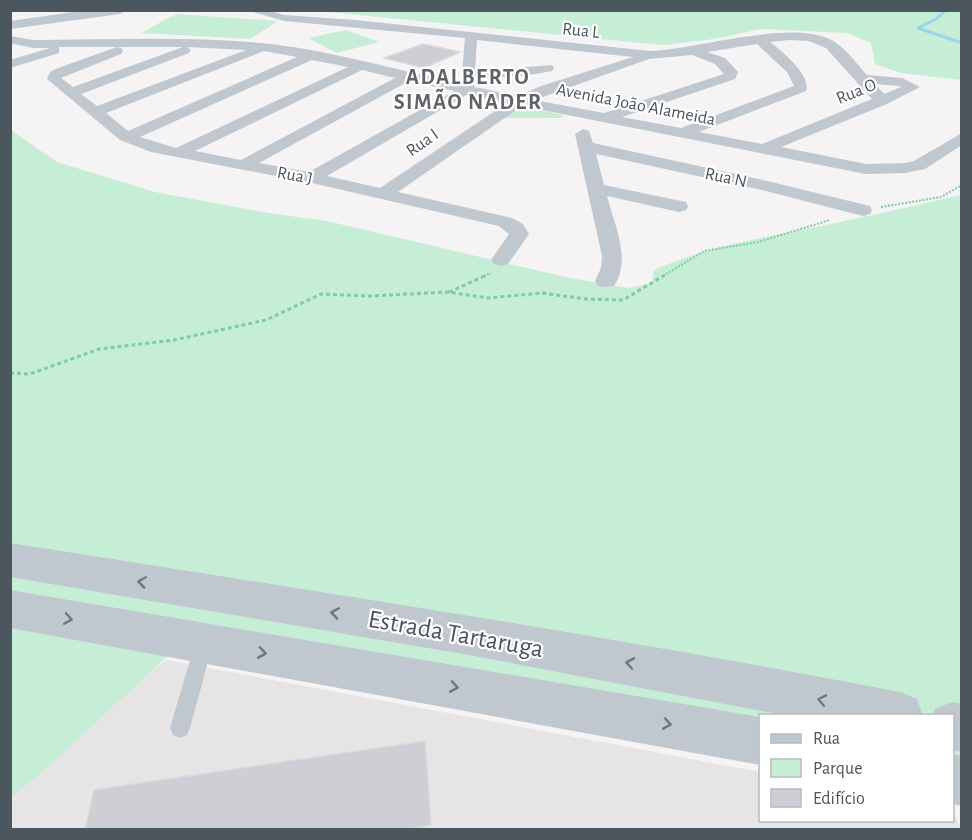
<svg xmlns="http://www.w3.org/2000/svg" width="972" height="840" viewBox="0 0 972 840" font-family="'Alegreya Sans',sans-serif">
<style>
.education{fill:#e6e4e4}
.green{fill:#c6eed6}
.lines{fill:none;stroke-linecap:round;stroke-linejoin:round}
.stream{stroke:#97d6e7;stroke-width:3}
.building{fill:#cdcfd5;stroke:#d7d9dd;stroke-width:1.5}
.path-far1{stroke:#80caa6;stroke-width:2;stroke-dasharray:2 1.5;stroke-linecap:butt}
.path{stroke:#80caa6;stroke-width:3;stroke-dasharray:4 3;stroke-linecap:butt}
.service{fill:#c0c7ce;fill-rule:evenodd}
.minor{fill:#c0c7ce;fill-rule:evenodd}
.tertiary{fill:#c0c7ce;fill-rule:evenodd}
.oneway{stroke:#6f7880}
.labels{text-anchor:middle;stroke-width:4.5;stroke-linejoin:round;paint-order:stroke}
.far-street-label{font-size:18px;fill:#4c565f;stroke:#fff}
.far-district-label{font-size:22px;font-weight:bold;letter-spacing:1.5px;fill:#606367;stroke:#fff}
.near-street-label{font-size:26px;fill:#4c565f;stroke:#fff}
</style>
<rect width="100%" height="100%" fill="#f5f3f3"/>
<!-- education -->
<path class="education" d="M 167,660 L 760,772 L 760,820 L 952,820 L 953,810 L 961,829 L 11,829 L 10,774 L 33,750 Z"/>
<!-- green -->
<path class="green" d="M 330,11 L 961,11 L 961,80 L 901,73 L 875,64 L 871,43 L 847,33 L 761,29 L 714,39 L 664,45 L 641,43 L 329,12 Z
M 176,14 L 278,21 L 250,39 L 141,33 Z
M 346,30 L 379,42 L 337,53 L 308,38 Z
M 521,106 L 563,115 L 562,118 L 500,118 Z
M 11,130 L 57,162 L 155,192 L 268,213 L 327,221 L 570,278 L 628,288 L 652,283 L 654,270 C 699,250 748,240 796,231 C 851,220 906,208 961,195 L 961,797 L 953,794 L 952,716 L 760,716 L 760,738 L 586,705 L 189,636 L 49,766 L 11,797 Z"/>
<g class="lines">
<!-- stream -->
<path class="stream" d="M 946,10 L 936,19 L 918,28 L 962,43"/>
</g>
<!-- building -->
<path class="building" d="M 423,44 L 460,52 L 424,68 L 384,58 Z
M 425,741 L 431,825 L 405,830 L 85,830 L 94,790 Z"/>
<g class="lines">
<!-- path-far1 -->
<path class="path-far1" d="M 881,207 L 941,197 L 962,185
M 484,276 L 491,273
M 663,276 L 704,251 L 758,242 L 830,220"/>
<!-- path -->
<path class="path" d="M 449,292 L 487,275
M 10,373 L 30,374 L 99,349 L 174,340 L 266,320 L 321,294 L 370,296 L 448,292 L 488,298 L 542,293 L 586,299 L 623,300 L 665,275"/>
<!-- service -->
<path class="service" d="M 203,639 L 209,641 L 212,647 L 190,728 L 187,735 L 180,738 L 173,735 L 170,728 L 194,647 L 197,641 Z"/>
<!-- minor -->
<path class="minor" d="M 246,10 L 267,10 L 284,15 L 355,20 L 650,51 C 699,49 783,21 827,38 C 843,44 856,63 867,75 L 902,78 L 920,87 L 887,104 L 781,147 L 866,164 L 905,163 L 914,161 L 962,133 L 962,145 L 925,169 L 905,173 L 866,174 L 522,106 L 398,192 L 512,218 L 523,224 L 529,234 L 508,264 L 501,266 L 494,264 L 491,260 L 509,234 L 499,226 L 312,183 L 151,152 L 120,140 L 47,79 L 50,72 L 58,68 L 117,47 L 121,48 L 123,51 L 121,54 L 61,78 L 73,87 L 183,47 L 59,47 L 59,53 L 10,68 L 10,60 L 50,48 L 33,48 L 10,43 L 10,36 L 33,40 C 109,40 185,36 261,43 C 325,49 397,70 461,84 L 465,38 L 284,21 ZM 477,40 L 633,57 L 541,86 L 518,96 L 474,87 L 475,79 L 524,76 L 552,71 L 554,68 L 552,65 L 475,71 ZM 789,40 L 809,41 L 826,48 L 872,99 L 762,144 L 699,132 L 806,91 C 812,76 782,51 770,42 ZM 757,44 L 787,72 L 794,86 L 681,128 L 622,117 L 735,79 L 738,72 L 725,58 L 707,52 ZM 187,47 L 246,50 L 97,106 L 81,94 L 189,53 L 191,50 ZM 264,51 L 297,57 L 128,131 L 106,113 ZM 692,55 L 715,64 L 724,74 L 604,113 L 534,100 L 649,59 ZM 312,60 L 348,67 L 176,148 L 140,137 ZM 362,70 L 395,78 L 241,160 L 195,151 ZM 409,81 L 454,91 L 309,172 L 259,163 ZM 875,84 L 899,86 L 901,87 L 884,94 ZM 468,94 L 507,103 L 380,188 L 327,176 Z
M 583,129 L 589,131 L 593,143 L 763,180 L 870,206 L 872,210 L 870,214 L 863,216 L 762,190 L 596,154 L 604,185 L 686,202 L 688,206 L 686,210 L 679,212 L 607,196 C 614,224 632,260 614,286 L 606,287 L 598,286 L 595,281 L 601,268 L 602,256 L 575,134 Z"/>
<!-- tertiary -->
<path class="tertiary" d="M 87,10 L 126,10 L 120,14 L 10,29 L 10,21 Z
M 10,543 C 308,590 605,635 900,692 L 917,699 L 923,716 L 788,716 L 469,655 L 10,577 Z
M 10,590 L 760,717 L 760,765 L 10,628 Z
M 952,702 L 962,704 L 962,752 L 952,750 L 952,716 L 932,716 L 935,709 Z
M 952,754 L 962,756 L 962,806 L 952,804 Z"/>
</g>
<!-- one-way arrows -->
<defs><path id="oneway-chevron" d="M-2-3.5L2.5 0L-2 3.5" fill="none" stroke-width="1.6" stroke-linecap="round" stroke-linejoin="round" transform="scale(1.5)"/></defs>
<g class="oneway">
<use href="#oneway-chevron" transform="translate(142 582) rotate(-171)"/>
<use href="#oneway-chevron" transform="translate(335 613) rotate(-171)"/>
<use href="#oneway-chevron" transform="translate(68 619) rotate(10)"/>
<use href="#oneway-chevron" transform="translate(262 653) rotate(10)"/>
<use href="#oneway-chevron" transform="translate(630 663) rotate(-170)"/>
<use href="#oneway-chevron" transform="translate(454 687) rotate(10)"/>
<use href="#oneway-chevron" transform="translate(822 700) rotate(-169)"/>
<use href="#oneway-chevron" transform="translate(667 724) rotate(10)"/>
</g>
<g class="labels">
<!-- far-street labels -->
<g class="far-street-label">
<text transform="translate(581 30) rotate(6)" y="6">Rua L</text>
<text transform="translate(856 91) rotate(-22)" y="6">Rua O</text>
<text transform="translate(636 104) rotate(11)" y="6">Avenida João Alameida</text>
<text transform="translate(422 142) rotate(-35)" y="6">Rua I</text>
<text transform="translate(295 175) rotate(11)" y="6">Rua J</text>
<text transform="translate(726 177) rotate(12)" y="6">Rua N</text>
</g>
<!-- far-district labels -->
<g class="far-district-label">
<text x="468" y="84">ADALBERTO<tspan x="468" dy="25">SIMÃO NADER</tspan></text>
</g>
<!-- near-street labels -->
<g class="near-street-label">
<text transform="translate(456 633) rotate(10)" y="9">Estrada Tartaruga</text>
</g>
</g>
<!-- border -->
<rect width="972" height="840" fill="none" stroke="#4c565f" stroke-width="24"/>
<!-- legend -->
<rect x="759" y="714" width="195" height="108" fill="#ffffff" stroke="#b7bbbf" stroke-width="1.5"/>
<rect x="771" y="734" width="30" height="9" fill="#c0c7ce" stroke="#b7bbbf" stroke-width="1.5"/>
<text x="813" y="744" font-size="18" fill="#4c565f">Rua</text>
<rect x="771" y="759" width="30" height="18" fill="#c6eed6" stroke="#b7bbbf" stroke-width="1.5"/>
<text x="813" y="774" font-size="18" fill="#4c565f">Parque</text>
<rect x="771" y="789" width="30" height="18" fill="#cdcfd5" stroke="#b7bbbf" stroke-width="1.5"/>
<text x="813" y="804" font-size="18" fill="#4c565f">Edifício</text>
</svg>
